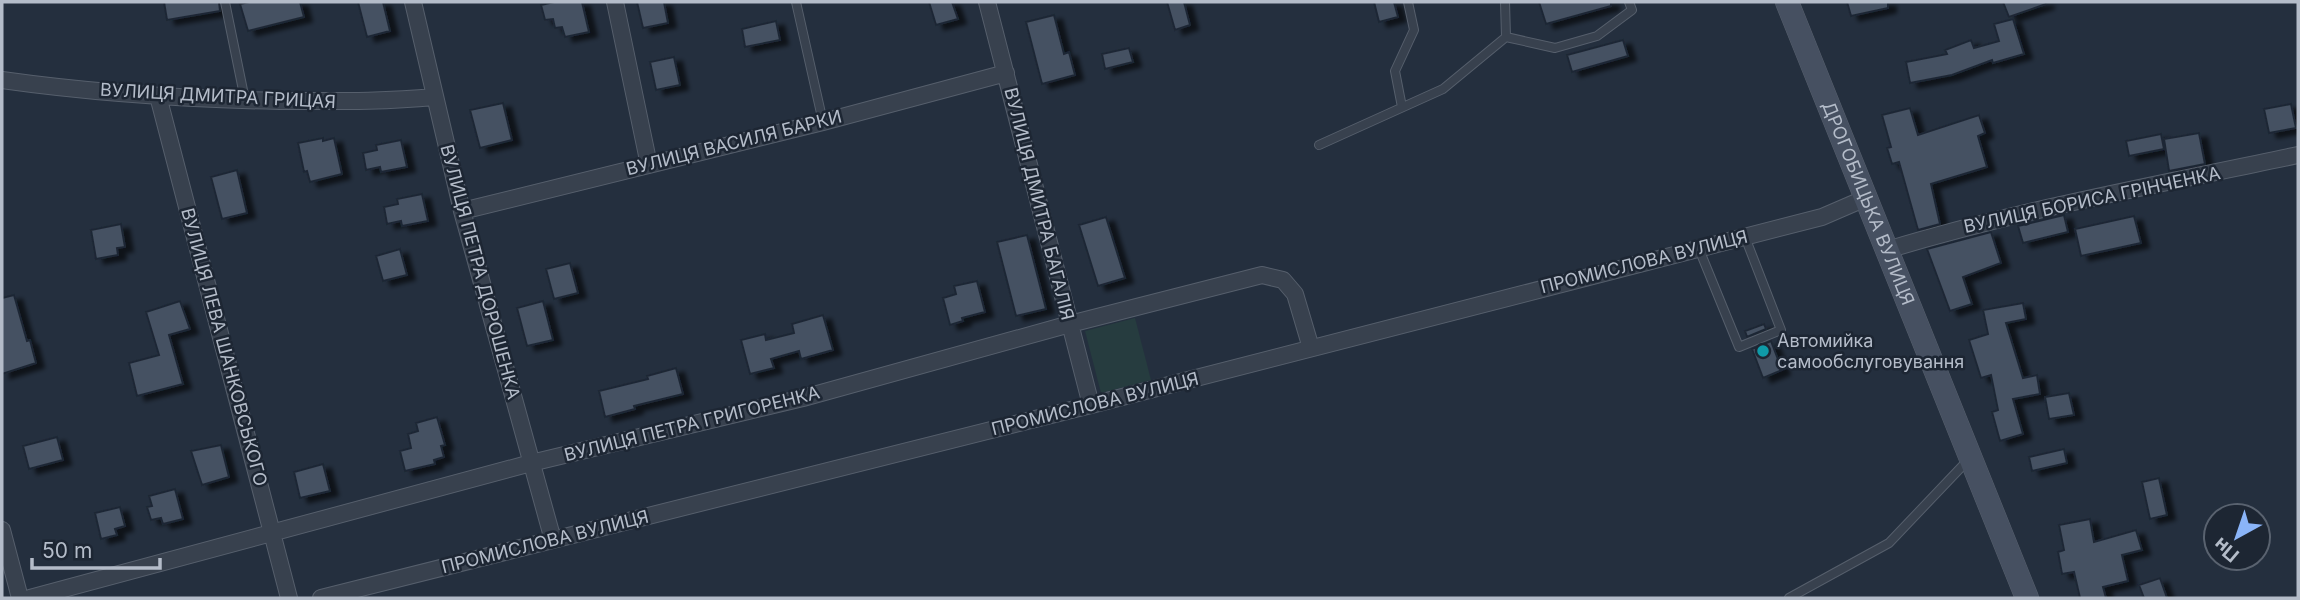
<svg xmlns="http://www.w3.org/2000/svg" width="2300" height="600" viewBox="0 0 2300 600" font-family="Inter,sans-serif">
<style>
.green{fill:#263c3f}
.building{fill:#455162;stroke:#1f2835;stroke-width:2;filter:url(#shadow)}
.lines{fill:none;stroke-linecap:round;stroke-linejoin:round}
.service-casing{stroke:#565f6c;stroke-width:10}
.minor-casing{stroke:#565f6c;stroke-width:18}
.secondary-casing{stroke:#565f6c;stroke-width:24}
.service{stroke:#38414e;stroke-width:8}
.minor{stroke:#38414e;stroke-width:16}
.secondary{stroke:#465061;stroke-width:23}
.culture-dot{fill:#0f9aa8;stroke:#1d2633;stroke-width:2.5}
.labels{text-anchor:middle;stroke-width:5;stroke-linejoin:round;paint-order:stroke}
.street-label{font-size:18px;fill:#b4bcc9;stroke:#1d2633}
.poi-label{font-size:18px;fill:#b4bcc9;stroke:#1d2633;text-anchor:start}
</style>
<defs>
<filter id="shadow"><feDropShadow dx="8" dy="4.5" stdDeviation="2" flood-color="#0009"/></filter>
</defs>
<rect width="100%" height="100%" fill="#242f3e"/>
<!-- green -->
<path class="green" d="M 1135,318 L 1151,380 L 1101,393 L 1085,331 Z"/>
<!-- building -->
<path class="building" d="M 164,2 L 219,2 L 220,11 L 167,20 Z
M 249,2 L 300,2 L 304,17 L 248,31 L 240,4 Z
M 358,2 L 383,2 L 390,31 L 367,37 Z
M 554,2 L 582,2 L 589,32 L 565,37 L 562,27 L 555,28 L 553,19 L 545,20 L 541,5 Z
M 637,2 L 664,2 L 668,23 L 643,28 Z
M 929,2 L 952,2 L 958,19 L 936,25 Z
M 1167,2 L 1184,2 L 1190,25 L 1175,30 Z
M 1374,2 L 1394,2 L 1398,17 L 1379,22 Z
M 1539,2 L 1611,2 L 1611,6 L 1546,24 Z
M 1847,2 L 1888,2 L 1888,8 L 1851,16 Z
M 2003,2 L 2046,2 L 2046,4 L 2009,17 Z
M 1054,15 L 1064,54 L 1069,52 L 1075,75 L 1042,84 L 1026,22 Z
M 2013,19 L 2024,54 L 1993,63 L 1992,60 L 1952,75 L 1910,83 L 1906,62 L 1947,54 L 1945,50 L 1971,40 L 1974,48 L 1999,41 L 1994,24 Z
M 776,21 L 780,40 L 745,47 L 742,29 Z
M 1623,40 L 1628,56 L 1572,72 L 1567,55 Z
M 1129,48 L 1133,62 L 1105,69 L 1102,54 Z
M 674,57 L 680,85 L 656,90 L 650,62 Z
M 503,103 L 512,140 L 480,148 L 470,110 Z
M 2291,104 L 2296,128 L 2269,133 L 2264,109 Z
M 1910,108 L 1918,135 L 1979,115 L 1985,133 L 1978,136 L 1987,167 L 1931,184 L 1940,224 L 1918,230 L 1899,162 L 1892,164 L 1887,148 L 1891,147 L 1882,115 Z
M 2199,133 L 2205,164 L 2169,171 L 2164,139 Z
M 2161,134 L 2164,149 L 2129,156 L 2126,141 Z
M 323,138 L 323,141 L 334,138 L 342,174 L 310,182 L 307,171 L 304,172 L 298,143 Z
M 401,140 L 407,167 L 381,172 L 380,167 L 366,170 L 363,153 L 377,150 L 376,145 Z
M 237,170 L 247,213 L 222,219 L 211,177 Z
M 422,194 L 428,221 L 402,226 L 401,221 L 387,224 L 384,207 L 398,204 L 397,199 Z
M 2064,215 L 2068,232 L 2023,243 L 2018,226 Z
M 2134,216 L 2141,243 L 2081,256 L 2075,229 Z
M 1106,217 L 1125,278 L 1098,286 L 1079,225 Z
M 121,224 L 125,247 L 117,248 L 118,255 L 96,259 L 91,230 Z
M 1991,232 L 2001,263 L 1963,277 L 1972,304 L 1950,311 L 1927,249 Z
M 1027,235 L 1046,309 L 1016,316 L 997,242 Z
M 400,249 L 407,275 L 383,281 L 376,256 Z
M 570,263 L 578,293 L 554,299 L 546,269 Z
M 977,281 L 985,312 L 962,318 L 963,321 L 950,325 L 943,298 L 956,294 L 954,286 Z
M 14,295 L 27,341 L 30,340 L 36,363 L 2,374 L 2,298 Z
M 180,301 L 190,329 L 169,335 L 183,384 L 137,396 L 129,363 L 159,355 L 146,312 Z
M 543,301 L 553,340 L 527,346 L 517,308 Z
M 2023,303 L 2026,319 L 2006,323 L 2023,378 L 2037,375 L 2040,394 L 2013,399 L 2023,434 L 2000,441 L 1992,412 L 1998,410 L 1991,375 L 1981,378 L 1969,340 L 1988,334 L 1983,310 Z
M 823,315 L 833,350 L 801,359 L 799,351 L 771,359 L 774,368 L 750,374 L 741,340 L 765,334 L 766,340 L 794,333 L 792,324 Z
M 1764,324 L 1766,329 L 1747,337 L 1745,331 Z
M 1771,341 L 1782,370 L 1763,378 L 1752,349 Z
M 676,368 L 683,394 L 634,406 L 635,409 L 605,417 L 599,391 L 648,379 L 647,376 Z
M 2069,393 L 2074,415 L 2049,419 L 2045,397 Z
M 437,417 L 445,445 L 441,446 L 444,457 L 434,460 L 435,464 L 405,471 L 400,451 L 411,448 L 408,434 L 418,431 L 416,423 Z
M 57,437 L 63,460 L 29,469 L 23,446 Z
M 221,445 L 229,477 L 202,485 L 191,451 Z
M 2064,449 L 2067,463 L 2032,471 L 2029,457 Z
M 323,464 L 330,491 L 300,498 L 294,472 Z
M 2159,478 L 2167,515 L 2150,519 L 2142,482 Z
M 175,489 L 183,519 L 163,524 L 161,518 L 151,520 L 147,507 L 152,506 L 149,496 Z
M 120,507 L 125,526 L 115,529 L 117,535 L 101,539 L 95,513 Z
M 2090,519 L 2094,542 L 2136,530 L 2142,550 L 2122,555 L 2128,581 L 2103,587 L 2106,598 L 2080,598 L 2074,572 L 2062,574 L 2058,552 L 2064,550 L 2059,525 Z
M 2160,578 L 2167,598 L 2144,598 L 2139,585 Z"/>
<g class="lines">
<defs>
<path id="service" d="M 225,2 L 245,100
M 796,2 L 823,122
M 1505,2 L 1506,37
M 1402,107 L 1395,71 L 1414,30 L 1408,2
M 1319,145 L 1443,89 L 1506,37 L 1555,48 L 1597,36 L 1632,10 L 1629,2
M 1699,249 L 1739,347 L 1781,330 L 1745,237
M 1789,598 L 1889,543 L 1969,459"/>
<path id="minor" d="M 413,2 L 462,211 L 553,540
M 615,2 L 649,165
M 987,2 L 1091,405
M 2,80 C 94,93 187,99 279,101 C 332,101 383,102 434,97
M 158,96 L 289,598
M 462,211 L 823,122 L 1006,73
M 1887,250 C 2022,209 2161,184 2298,155
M 2,530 L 20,598
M 30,598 L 531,463 L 803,398 L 1070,324 L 1262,275 L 1283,280 L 1295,294 L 1311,348
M 321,598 L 1091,405 L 1822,217 L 1866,198"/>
<g id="secondary">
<path id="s1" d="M 1787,2 L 2027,598"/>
</g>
</defs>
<!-- service casing -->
<use href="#service" class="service-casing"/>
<!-- minor casing -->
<use href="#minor" class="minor-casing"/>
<!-- secondary casing -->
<use href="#secondary" class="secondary-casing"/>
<!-- service -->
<use href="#service" class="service"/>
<!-- minor -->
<use href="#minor" class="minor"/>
<!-- secondary -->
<use href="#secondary" class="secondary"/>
</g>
<!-- markers -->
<circle class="culture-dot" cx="1763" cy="351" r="7"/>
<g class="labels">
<!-- street labels -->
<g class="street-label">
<text transform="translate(218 96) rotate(3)" y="6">ВУЛИЦЯ ДМИТРА ГРИЦАЯ</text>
<text transform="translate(734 143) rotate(-14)" y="6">ВУЛИЦЯ ВАСИЛЯ БАРКИ</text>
<text transform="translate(2092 200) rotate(-12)" y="6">ВУЛИЦЯ БОРИСА ГРІНЧЕНКА</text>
<text dy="6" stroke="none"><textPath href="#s1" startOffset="217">ДРОГОБИЦЬКА ВУЛИЦЯ</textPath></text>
<text transform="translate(1039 204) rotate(76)" y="6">ВУЛИЦЯ ДМИТРА БАГАЛІЯ</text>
<text transform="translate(1644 262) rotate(-14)" y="6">ПРОМИСЛОВА ВУЛИЦЯ</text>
<text transform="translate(480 272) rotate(75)" y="6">ВУЛИЦЯ ПЕТРА ДОРОШЕНКА</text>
<text transform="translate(224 347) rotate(75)" y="6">ВУЛИЦЯ ЛЕВА ШАНКОВСЬКОГО</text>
<text transform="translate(1095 404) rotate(-14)" y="6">ПРОМИСЛОВА ВУЛИЦЯ</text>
<text transform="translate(692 424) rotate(-14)" y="6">ВУЛИЦЯ ПЕТРА ГРИГОРЕНКА</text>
<text transform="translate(545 542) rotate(-14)" y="6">ПРОМИСЛОВА ВУЛИЦЯ</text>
</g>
<!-- poi labels -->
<g class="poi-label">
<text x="1777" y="347">Автомийка<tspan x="1777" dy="21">самообслуговування</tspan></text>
</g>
</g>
<!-- border -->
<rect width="2300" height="600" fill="none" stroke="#b4bcc9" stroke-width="7"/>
<!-- north arrow -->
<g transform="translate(2237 537) rotate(220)"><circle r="33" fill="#1d2633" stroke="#59626f" stroke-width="2"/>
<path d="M0-5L12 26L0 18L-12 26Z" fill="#8ab4f8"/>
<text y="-10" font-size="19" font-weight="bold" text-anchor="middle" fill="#b4bcc9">Пн</text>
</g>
<!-- scale -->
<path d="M32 558v10h128v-10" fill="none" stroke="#b4bcc9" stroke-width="3.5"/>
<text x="42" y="558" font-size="21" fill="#b4bcc9" stroke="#1d2633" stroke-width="5" paint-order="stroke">50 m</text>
</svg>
